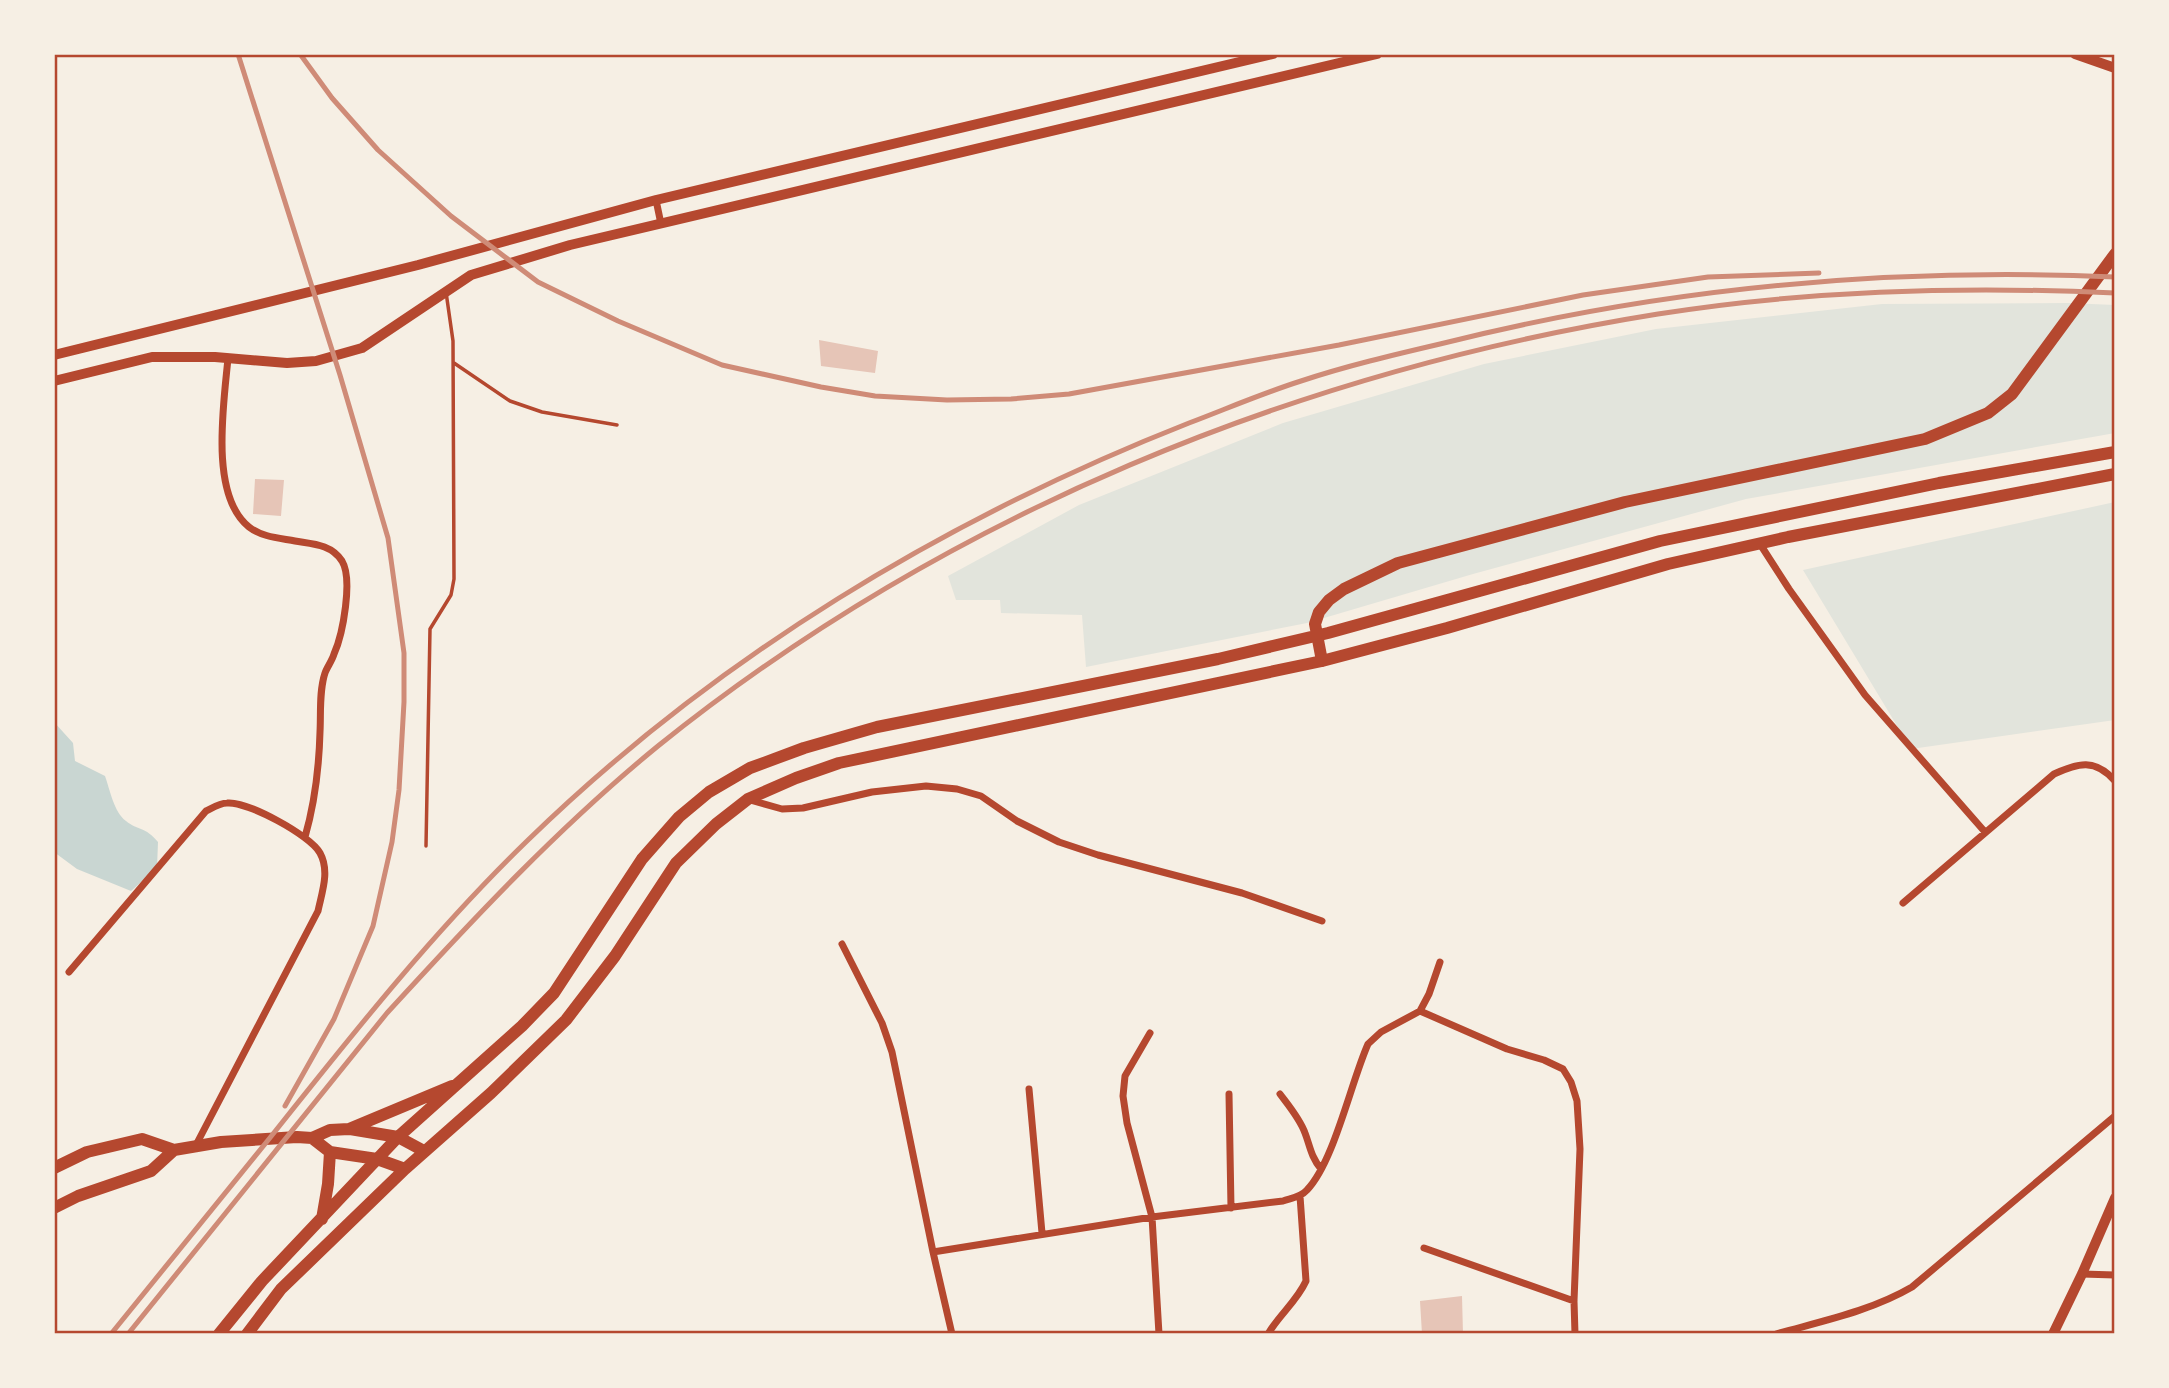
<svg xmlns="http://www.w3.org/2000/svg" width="2169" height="1388" viewBox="0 0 2169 1388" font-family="'Alegreya Sans',sans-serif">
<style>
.green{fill:#e2e4dc}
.water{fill:#c9d6d2}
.building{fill:#e6c5b7}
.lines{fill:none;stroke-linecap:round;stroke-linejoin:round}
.service{stroke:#b5482f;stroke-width:3.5}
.minor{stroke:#b5482f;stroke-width:7}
.tertiary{stroke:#b5482f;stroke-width:10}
.trunk{stroke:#b5482f;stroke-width:12}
.rail{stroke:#cf8b77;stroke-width:5}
.neatline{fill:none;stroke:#b5482f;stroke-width:2.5}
</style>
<rect width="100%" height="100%" fill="#f6efe4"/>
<!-- green -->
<path class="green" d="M 2068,303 L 2115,305 L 2115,433 L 1746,499 L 1473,574 L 1307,623 L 1086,667 L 1082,615 L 1001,613 L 1000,600 L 956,600 L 948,576 L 1079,505 L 1283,423 L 1484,364 L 1656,329 L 1882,304 Z
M 2115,502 L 2115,720 L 1911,749 L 1803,570 Z"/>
<!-- water -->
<path class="water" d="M 54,722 L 73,743 L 75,761 L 105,776 C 110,790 114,812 126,821 C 138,831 145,826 158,842 L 157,868 L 131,891 L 77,869 L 54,852 Z"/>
<!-- building -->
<path class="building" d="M 819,340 L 878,351 L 875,373 L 821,366 Z
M 255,479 L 284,480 L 281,516 L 253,514 Z
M 1462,1296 L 1463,1334 L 1422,1334 L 1420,1301 Z"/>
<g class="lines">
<!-- service -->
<path class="service" d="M 54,56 L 61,54
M 454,363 L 510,401 L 542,412 L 617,425
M 426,846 L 430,629 L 451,595 L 454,579 L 453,341 L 446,292"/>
<!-- minor -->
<path class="minor" d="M 656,200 L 661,224
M 228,358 C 224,403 209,495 249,527 C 262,537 279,538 295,541 C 312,544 331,544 342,561 C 353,579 343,634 334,654 C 332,661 327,667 325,673 C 319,691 321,713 320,732 C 319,768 315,802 305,837
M 1760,544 L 1789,589 L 1865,695 L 1985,832
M 750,800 L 782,809 L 803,808 L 872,792 L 926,786 L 957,789 L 981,796 L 1017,821 L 1059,842 L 1098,855 L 1242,893 L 1322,921
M 1903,903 L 2054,774 C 2078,763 2095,758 2115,781
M 842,944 L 882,1023 L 892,1052 L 933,1252 L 952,1334
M 69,972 L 206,811 C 212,808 220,803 227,803 C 247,801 310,835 320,853 C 330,871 322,892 318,911 L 196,1145
M 1420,1011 L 1507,1049 L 1544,1060 L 1563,1069 L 1571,1082 L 1577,1101 L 1580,1149 L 1574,1301 L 1575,1334
M 1150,1033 L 1125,1076 L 1123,1096 L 1127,1123 L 1152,1217 L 1159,1334
M 1029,1089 L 1042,1233
M 1229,1094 L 1231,1208
M 1280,1094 C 1289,1106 1300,1119 1305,1133 C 1310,1146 1311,1157 1321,1169
M 1424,1248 L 1574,1301
M 933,1252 L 1152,1217 L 1283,1201 C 1292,1198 1301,1197 1307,1190 C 1334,1162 1351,1082 1368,1044 L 1381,1032 L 1420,1011 L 1429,994 L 1440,962
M 2082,1274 L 2115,1275
M 1268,1334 C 1279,1315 1297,1301 1306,1281 L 1300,1196
M 1776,1334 C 1822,1321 1871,1311 1912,1287 L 2115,1116"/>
<!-- tertiary -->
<path class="tertiary" d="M 2075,54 L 2115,68
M 54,355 L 418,265 L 656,200 L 1273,54
M 54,381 L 152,357 L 215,357 L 287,363 L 316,361 L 362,348 L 471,275 L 570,245 L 1377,54
M 2053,1334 L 2082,1274 L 2115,1198"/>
<!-- trunk -->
<path class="trunk" d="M 1322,661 L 1315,624 L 1319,612 L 1329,600 L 1344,589 L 1398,563 L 1625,502 L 1925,439 L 1988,413 L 2012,394 L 2115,254
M 350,1129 L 398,1137 L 424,1151
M 312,1138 L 330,1152 L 377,1159 L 405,1169
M 54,1168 L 87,1152 L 142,1139 L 174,1150
M 54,1208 L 78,1196 L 151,1171 L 174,1150 L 221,1142 L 297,1137 L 312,1138 L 330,1130 L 349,1129 L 452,1086
M 322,1219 L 328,1184 L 330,1152
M 219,1334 L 262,1281 L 398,1137 L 522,1026 L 554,993 L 642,859 L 679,817 L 709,792 L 750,768 L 804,748 L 877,727 L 1218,659 L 1328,633 L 1660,541 L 1939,483 L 2115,452
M 247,1334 L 281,1289 L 405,1169 L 491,1093 L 566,1020 L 615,956 L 676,863 L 716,824 L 748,799 L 796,778 L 839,763 L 1322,661 L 1447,628 L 1668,564 L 1788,537 L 2115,474"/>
<!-- rail -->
<path class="rail" d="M 238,54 L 340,375 L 388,538 L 404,653 L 404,702 L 399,790 L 392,842 L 373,926 L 334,1019 L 285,1106
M 300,54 L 332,98 L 378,150 L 451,216 L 538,282 L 618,321 L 722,365 L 821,387 L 875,396 L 947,400 L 1011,399 L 1069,394 L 1339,345 L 1583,295 L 1708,277 L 1819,273
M 111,1334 C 164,1269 217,1204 269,1139 C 351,1036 432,933 527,841 C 716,657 945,519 1189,423 C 1226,409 1263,393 1301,381 C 1346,366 1393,355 1440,344 C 1662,288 1886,267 2115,277
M 128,1334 L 387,1013 C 472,920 560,826 658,746 C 945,515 1295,372 1658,314 C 1809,290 1963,286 2115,293"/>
</g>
<!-- border -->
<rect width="2169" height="1388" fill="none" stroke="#f6efe4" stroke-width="112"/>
<rect x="56" y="56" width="2057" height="1276" class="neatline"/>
</svg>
